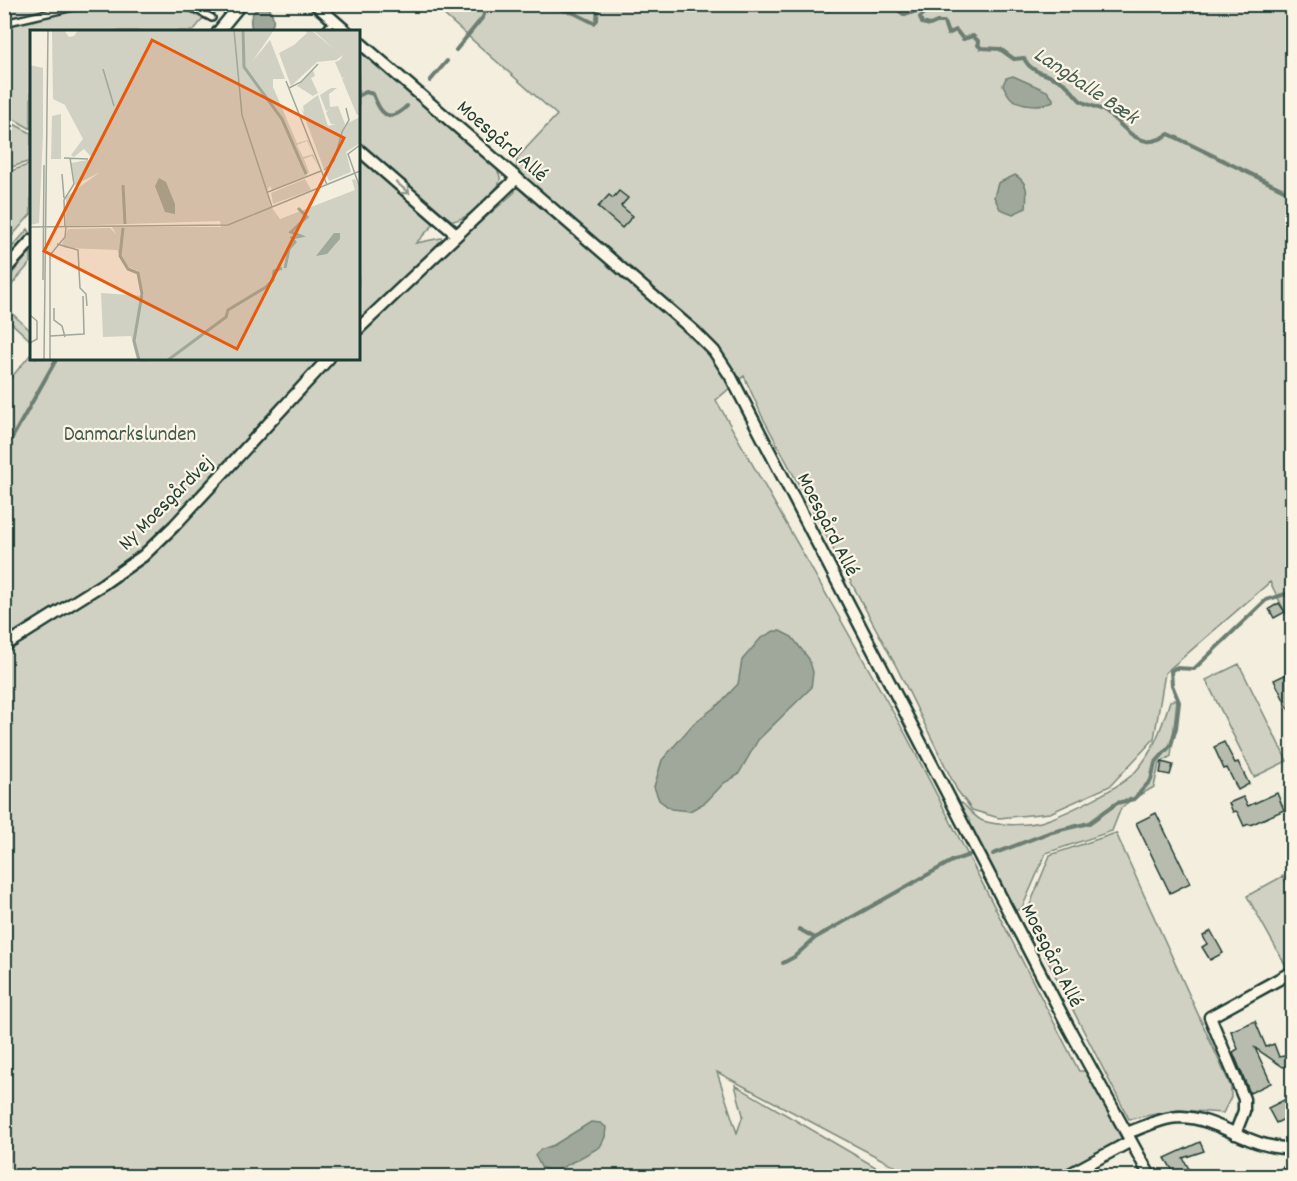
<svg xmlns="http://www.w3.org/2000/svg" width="1297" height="1181" viewBox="0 0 1297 1181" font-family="Dekko,sans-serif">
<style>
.green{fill:#d0d1c2;stroke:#78877b;stroke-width:1.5}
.water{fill:#a0a89b;stroke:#6c7d72;stroke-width:1.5}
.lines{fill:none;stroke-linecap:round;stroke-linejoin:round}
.stream{stroke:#6c7d72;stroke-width:4}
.building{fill:#b8bcae;stroke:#1f3d34;stroke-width:1.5}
.lane-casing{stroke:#1f3d34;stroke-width:10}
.street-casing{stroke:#1f3d34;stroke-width:15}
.secondary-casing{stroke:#1f3d34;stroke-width:20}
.lane{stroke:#fcf5e5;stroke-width:5}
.street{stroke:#fcf5e5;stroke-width:10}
.secondary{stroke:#fcf5e5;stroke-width:15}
.oneway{stroke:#8e998c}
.labels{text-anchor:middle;stroke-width:4.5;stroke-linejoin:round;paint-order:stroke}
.street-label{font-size:21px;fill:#1f3d34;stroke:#fcf5e5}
.park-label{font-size:21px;fill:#425b50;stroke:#fcf5e5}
.water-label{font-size:22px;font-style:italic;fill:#465d53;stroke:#fcf5e5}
.inset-river{fill:none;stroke:#a0a89b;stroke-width:3}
.inset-road{fill:none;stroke:#9ea79a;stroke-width:1.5}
.view{fill:#e8590c;fill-opacity:0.15;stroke:#e8590c;stroke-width:3}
.inset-edge{fill:none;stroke:#1f3d34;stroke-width:3}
</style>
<rect width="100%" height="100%" fill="#f3eede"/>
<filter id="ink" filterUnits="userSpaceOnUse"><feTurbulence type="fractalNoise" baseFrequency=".0167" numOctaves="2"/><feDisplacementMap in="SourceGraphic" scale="12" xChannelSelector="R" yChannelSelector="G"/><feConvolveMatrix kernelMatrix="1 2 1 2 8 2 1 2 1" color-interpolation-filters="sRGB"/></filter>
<g filter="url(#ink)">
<!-- green -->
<path class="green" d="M 101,4 C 134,4 176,0 203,19 L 193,31 L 32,32 L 31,129 L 5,114 L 5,27 Z
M 4,5 L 75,5 L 5,20 Z
M 433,5 L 1292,5 L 1292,626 L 1270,582 L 1165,673 L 1154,739 L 1110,786 L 1050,813 L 999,818 L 972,810 L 957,790 L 897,668 L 762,416 L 744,376 L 716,400 L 906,735 L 1079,1071 L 1088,1071 L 1121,1138 L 1117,1143 L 1058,1176 L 1032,1176 L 1029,1171 L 1028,1176 L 913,1176 L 717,1072 L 737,1133 L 743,1115 L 735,1085 L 891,1176 L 733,1176 L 729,1173 L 725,1176 L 5,1176 L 4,386 L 31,354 L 32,358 L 358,358 L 359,158 L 434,224 L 416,243 L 441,238 L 453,246 L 515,192 L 517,158 L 557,115 Z
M 358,50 L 496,168 C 500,175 502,179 498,186 C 486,200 471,218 453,221 L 446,216 L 359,143 Z
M 4,119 L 31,133 L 31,161 L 5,169 Z
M 31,164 L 31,214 L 5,244 L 5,173 Z
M 28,229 L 31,234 L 5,263 L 5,255 Z
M 31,251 L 31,262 L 5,293 L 5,282 Z
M 5,307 L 31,331 L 31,341 L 5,317 Z
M 1239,664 L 1287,761 L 1254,777 L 1206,680 Z
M 1177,699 L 1171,756 L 1159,764 L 1154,787 L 1131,800 L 1121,808 L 1112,831 L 1046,853 L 1022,908 L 1015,911 L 959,805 L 962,803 C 968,808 975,818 983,821 C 998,826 1032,826 1047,820 C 1067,813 1122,787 1136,771 C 1154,751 1162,726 1170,701 Z
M 1116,833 L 1231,1087 L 1231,1097 L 1223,1113 L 1178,1110 L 1129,1119 L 1025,917 L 1050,855 Z
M 1283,876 L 1292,894 L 1292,962 L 1286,966 L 1247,896 Z"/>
<!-- water -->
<path class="water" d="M 263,6 L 269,8 C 274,16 276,25 267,31 L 253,31 C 248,20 251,10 263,6 Z
M 1013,76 L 1047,91 L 1053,99 L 1053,101 C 1042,107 1021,106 1011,98 C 1008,95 1005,89 1003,85 L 1006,78 Z
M 1015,175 C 1029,183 1027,193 1026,208 L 1013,214 L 1000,209 L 994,197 L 998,183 Z
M 774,631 L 780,631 L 792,637 L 809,659 L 813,672 L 811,688 L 758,740 L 738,775 L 724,783 L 706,802 L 690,811 L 671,809 L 659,800 L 654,787 L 662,760 L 694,723 L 719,704 L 738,684 L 742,660 L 761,638 Z
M 591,1122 L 600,1123 L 606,1127 L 605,1137 L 600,1147 L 558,1170 L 548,1170 L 541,1167 L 535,1155 L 540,1150 L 554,1145 Z"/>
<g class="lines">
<!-- stream -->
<path class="stream" d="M 529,4 L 533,9 L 539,4
M 554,4 L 560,9 L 574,13 L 594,23 L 597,20 L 598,4
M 825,4 L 828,10 L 846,4
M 872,4 L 873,9 L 878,10 L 886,4
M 893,4 L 895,8 L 905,15 L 924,8 L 926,12 L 920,17 L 922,23 L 930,25 L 937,22 L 944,22 L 948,34 L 956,30 L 963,39 L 973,36 L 979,42 L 978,45 L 981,48 L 1000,49 L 1014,59 L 1024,58 C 1031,75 1051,73 1065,84 C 1071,88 1075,96 1081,101 C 1089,106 1099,107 1106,112 C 1120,122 1129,138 1147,141 C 1155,142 1163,138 1169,134 L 1292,194
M 456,50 L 483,17 L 485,11 L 483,4
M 430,81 L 447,61
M 358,96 L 366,92 L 373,94 C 380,113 388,125 407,106
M 4,452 L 57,358
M 993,854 L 1048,833 L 1089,823 L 1117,803 L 1134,799 L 1151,780 L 1155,763 L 1171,745 L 1176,728 L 1179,702 L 1172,685 L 1171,671 L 1175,668 L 1194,669 L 1266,600 L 1292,592
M 799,929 L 815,938
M 783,963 L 794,957 L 815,938 L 952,861 L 969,855"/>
</g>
<!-- building -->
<path class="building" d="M 619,191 L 628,198 L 621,206 L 633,216 L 622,228 L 598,207 L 609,195 L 613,198 Z
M 1279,603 L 1285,612 L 1274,618 L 1269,609 Z
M 1293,671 L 1293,718 L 1274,680 Z
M 1224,742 L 1235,763 L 1238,762 L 1249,784 L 1238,790 L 1227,768 L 1224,769 L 1214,747 Z
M 1162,762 L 1173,765 L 1170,775 L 1160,773 Z
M 1277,793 L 1284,810 L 1250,825 L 1249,824 L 1244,826 L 1238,813 L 1236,811 L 1233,812 L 1229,803 L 1243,797 L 1248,806 Z
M 1156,813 L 1190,883 L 1170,893 L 1136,823 Z
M 1211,931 L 1223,953 L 1210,960 L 1202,947 L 1207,944 L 1203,936 Z
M 1255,1021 L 1266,1047 L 1274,1044 L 1279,1057 L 1284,1056 L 1289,1059 L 1289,1065 L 1283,1067 L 1255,1048 L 1271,1083 L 1250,1093 L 1233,1052 L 1238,1049 L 1231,1031 Z
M 1286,1099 L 1293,1115 L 1276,1123 L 1268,1108 Z
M 1200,1142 L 1204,1151 L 1183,1158 L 1189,1169 L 1176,1176 L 1165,1158 Z"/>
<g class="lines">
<defs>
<path id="lane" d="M 186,4 L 212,18
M 4,23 L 87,4
M 324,32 L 334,20"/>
<path id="street" d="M 315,4 L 347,32
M 218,32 L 241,4
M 358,41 L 695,332 L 714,351 L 731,377 L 1070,1030 L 1150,1176
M 358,149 L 457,235
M 4,271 L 32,240
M 358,329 L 517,178
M 4,646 L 103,584 L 143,556 L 174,526 L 329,358
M 1127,1133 C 1144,1127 1163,1117 1181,1117 C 1220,1118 1251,1150 1292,1148
M 1235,1134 L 1244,1111 L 1244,1099 L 1210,1017 L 1292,972
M 1066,1176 L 1131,1141"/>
<path id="secondary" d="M 1286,1176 L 1292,1173"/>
</defs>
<!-- lane casing -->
<use href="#lane" class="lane-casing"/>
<!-- street casing -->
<use href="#street" class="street-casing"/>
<!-- secondary casing -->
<use href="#secondary" class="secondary-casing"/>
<!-- lane -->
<use href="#lane" class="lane"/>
<!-- street -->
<use href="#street" class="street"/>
<!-- secondary -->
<use href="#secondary" class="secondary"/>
</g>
<!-- one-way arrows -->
<defs><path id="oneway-shaft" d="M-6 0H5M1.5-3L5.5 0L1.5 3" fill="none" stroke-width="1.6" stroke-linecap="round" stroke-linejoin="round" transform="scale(1.5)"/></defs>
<use class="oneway" href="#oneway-shaft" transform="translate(403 188) rotate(41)"/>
</g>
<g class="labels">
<!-- street labels -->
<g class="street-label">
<text transform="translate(503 140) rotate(41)" y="7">Moesgård Allé</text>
<text transform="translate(165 502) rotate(-45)" y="7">Ny Moesgårdvej</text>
<text transform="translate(829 524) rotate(63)" y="7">Moesgård Allé</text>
<text transform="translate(1053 955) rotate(63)" y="7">Moesgård Allé</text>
</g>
<!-- park labels -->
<g class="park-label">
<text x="130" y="440">Danmarkslunden</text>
</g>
<!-- water labels -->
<g class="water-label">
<text transform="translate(1087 84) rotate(34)" y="8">Langballe Bæk</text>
</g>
</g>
<!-- overview -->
<g transform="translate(30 30)">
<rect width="330" height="330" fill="#f3eede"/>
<path d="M 22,0 L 34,0 L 39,7 L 44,6 L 48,0 L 244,0 L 222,32 L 240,10 L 255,49 L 243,49 L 243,57 L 267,113 L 278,110 L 282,122 L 277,111 L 267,115 L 273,127 L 283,124 L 288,136 L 282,126 L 274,129 L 279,142 L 276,146 L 242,160 L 240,156 L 237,161 L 240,175 L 250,189 L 325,160 L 322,150 L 325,149 L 330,159 L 330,330 L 107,330 L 101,306 L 73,307 L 71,263 L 114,266 L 108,241 L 94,235 L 87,220 L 35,218 L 32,214 L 38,199 L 80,198 L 86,204 L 82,197 L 191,197 L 190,191 L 36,196 L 36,167 L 70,142 L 45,155 L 41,133 L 63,129 L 54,119 L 44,127 L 41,125 L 53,109 L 35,75 L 23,69 ZM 275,0 L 281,0 L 305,20 L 283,0 L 330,0 L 330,84 L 327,85 L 312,49 L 315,47 L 312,48 L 305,32 L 310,30 L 313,25 L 306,30 L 287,32 L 261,56 L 249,23 L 264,15 L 277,3 ZM 0,35 L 13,38 L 13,103 L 9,193 L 0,195 ZM 283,40 L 285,46 L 281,48 L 288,63 L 283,66 L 267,56 ZM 301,58 L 307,58 L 299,64 L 300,77 L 308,76 L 315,94 L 303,130 L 294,139 L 271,78 L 274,83 L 273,76 L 288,65 L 298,96 L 306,94 L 301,94 L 296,83 L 299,79 L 296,81 L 290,65 ZM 31,84 L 31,129 L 21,129 L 22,86 ZM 330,87 L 330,113 L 316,122 L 321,142 L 299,151 L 295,141 L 304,132 L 311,105 L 318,93 ZM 275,149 L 281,160 L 243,174 L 241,163 Z" fill="#d0d1c2"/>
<path d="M 129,148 L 136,152 L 145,174 L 145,184 L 135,182 L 125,156 ZM 304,203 L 310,203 L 310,209 L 297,224 L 286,226 Z" fill="#a0a89b"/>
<path class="inset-river" d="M 213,0 L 214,37 L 252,89 L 276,144M 93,155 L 95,194M 93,198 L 90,226 L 98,239 L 108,243 L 112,264 L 104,311 L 109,330M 255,238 L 259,219 L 265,212 L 262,208 L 271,206 L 261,202 L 277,187 L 268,178M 138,330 L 196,287 L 198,280 L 236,257 L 243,250 L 244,241 L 252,238"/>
<path class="inset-road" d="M 204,0 L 212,85 L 242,177M 73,39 L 84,76M 256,51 L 297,155M 259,58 L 271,52 L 288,34M 330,115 L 318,124 L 330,158M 34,128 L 58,129M 294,140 L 304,131 L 312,102 L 319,90 L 316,78M 32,144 L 34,168M 238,162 L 291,141M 0,197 L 198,195 L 330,141M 35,197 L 34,170 L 44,154 L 40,128M 27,214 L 48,220 L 50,258 L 56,264 L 57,276M 13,250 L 14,135M 24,278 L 24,290 L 32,296 L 35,307M 0,285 L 7,291 L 7,309 L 0,313M 20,306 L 54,304 L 53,266M 14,330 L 18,0M 20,330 L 20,225 L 35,207 L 36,197"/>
<path class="view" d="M 122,10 L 314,108 L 207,319 L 14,221 Z"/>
<rect width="330" height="330" class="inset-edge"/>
</g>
<!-- margin -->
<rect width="1297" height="1181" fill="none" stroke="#fcf5e5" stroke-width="24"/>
<rect x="12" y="12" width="1273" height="1157" fill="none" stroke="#1f3d34" stroke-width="2" filter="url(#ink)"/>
</svg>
